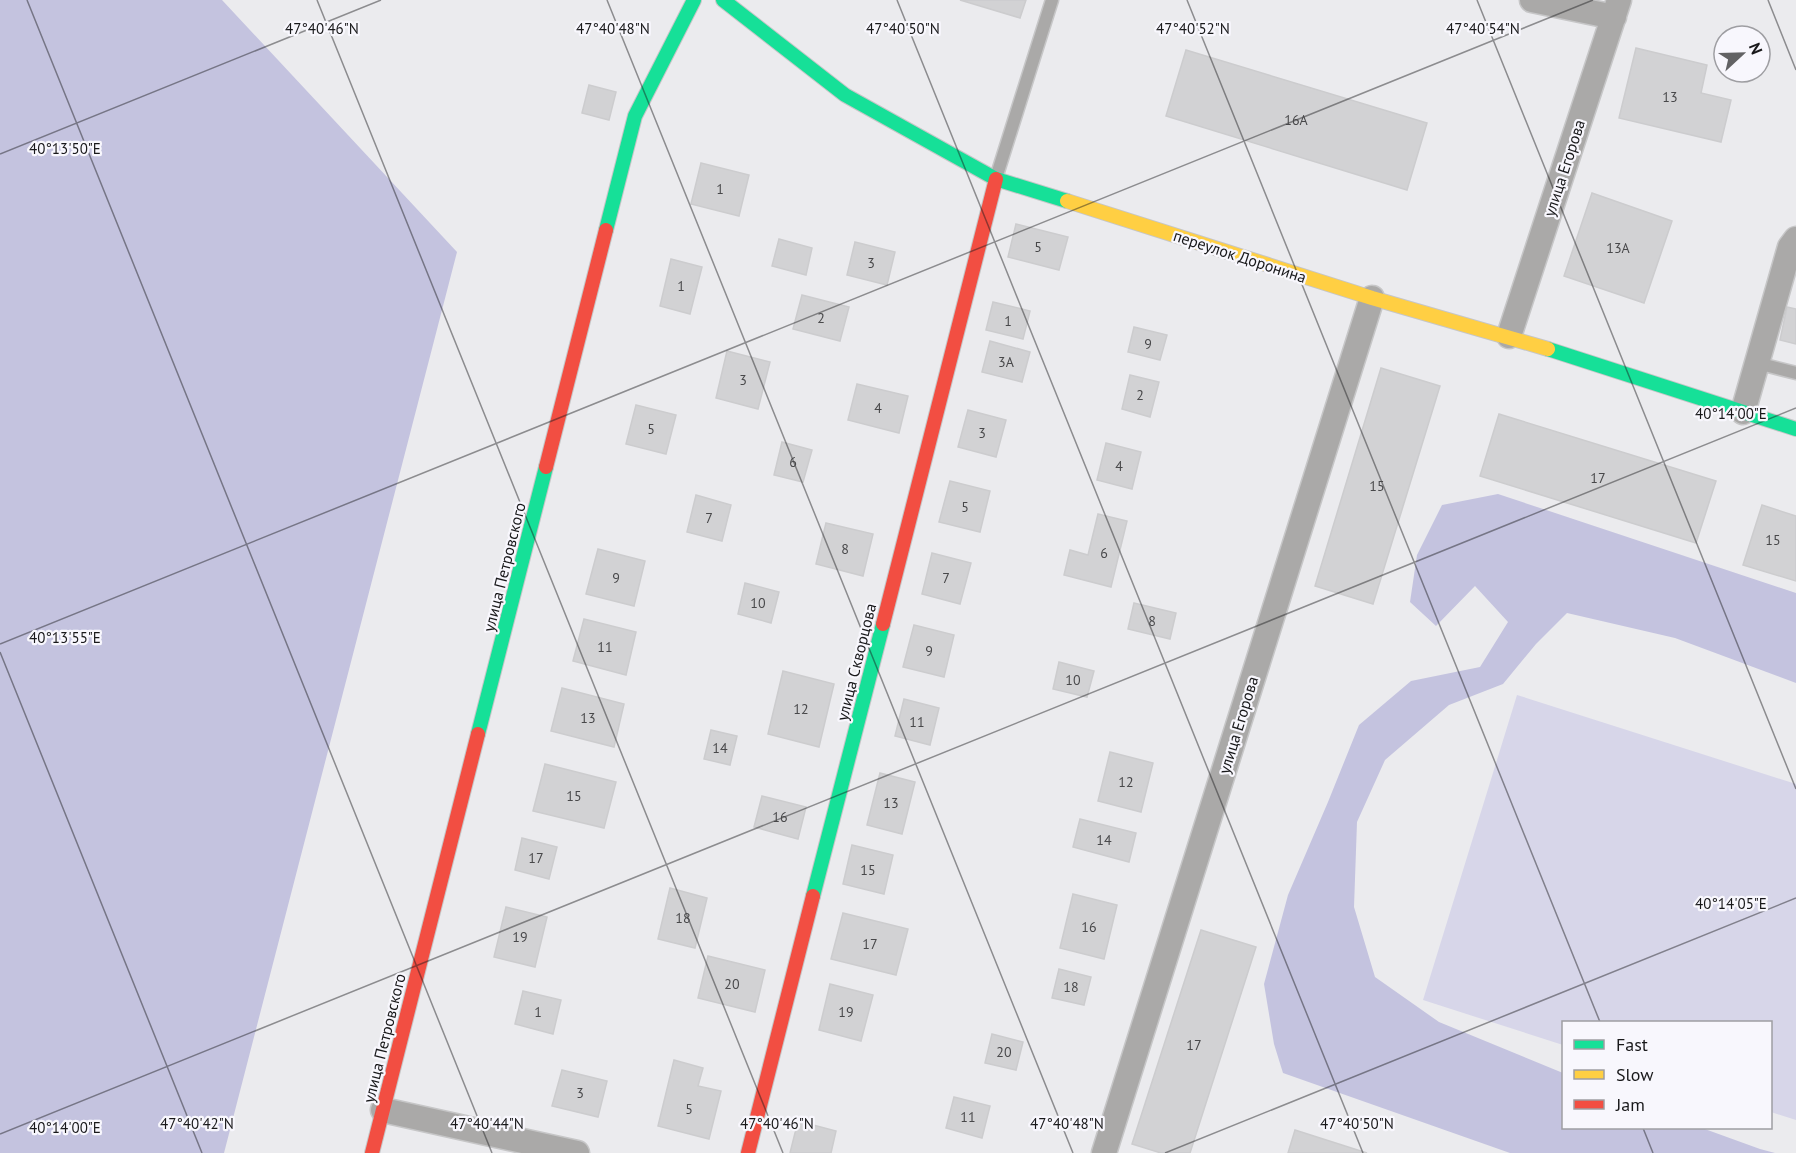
<svg xmlns="http://www.w3.org/2000/svg" width="1796" height="1153" viewBox="0 0 1796 1153" font-family="'PT Sans',sans-serif">
<style>
.green{fill:#d7d6e9}
.forest{fill:#c4c3df}
.building{fill:#d2d2d4;stroke:#ccccce;stroke-width:1.5}
.lines{fill:none;stroke-linecap:round;stroke-linejoin:round}
.lane-casing{stroke:#c6c6c7;stroke-width:15}
.street-casing{stroke:#c6c6c7;stroke-width:27}
.fast-casing{stroke:#c6c6c7;stroke-width:16}
.slow-casing{stroke:#c6c6c7;stroke-width:16}
.jam-casing{stroke:#c6c6c7;stroke-width:16}
.lane{stroke:#aaa9a8;stroke-width:12}
.street{stroke:#aaa9a8;stroke-width:24}
.fast{stroke:#16e098;stroke-width:14}
.slow{stroke:#ffcf43;stroke-width:14}
.jam{stroke:#f24e42;stroke-width:14}
.ticks{fill:none;stroke:#18181a;stroke-width:1.5;stroke-opacity:0.45}
.labels{text-anchor:middle;stroke-width:4.5;stroke-linejoin:round;paint-order:stroke}
.number-label{font-size:14px;fill:#48484a}
.street-label{font-size:16px;fill:#18181a;stroke:#f8f7fd}
.ticks-label{font-size:15px;text-anchor:middle;fill:#18181a;stroke:#f8f7fd;stroke-width:4.5;stroke-linejoin:round;paint-order:stroke}
</style>
<rect width="100%" height="100%" fill="#ebebee"/>
<!-- green -->
<path class="green" d="M 1517,695 L 1796,784 L 1796,1120 L 1771,1112 L 1770,1022 L 1564,1022 L 1563,1045 L 1423,1000 Z"/>
<!-- forest -->
<path class="forest" d="M 0,0 L 222,0 L 457,252 L 224,1153 L 0,1153 Z
M 1498,494 L 1796,593 L 1796,683 L 1675,638 L 1567,613 L 1536,644 L 1503,684 L 1449,705 L 1385,760 L 1357,822 L 1354,907 L 1375,977 L 1439,1022 L 1563,1073 L 1564,1128 L 1702,1128 L 1760,1149 L 1775,1153 L 1510,1153 L 1283,1073 L 1274,1044 L 1264,984 L 1288,895 L 1328,802 L 1359,725 L 1411,681 L 1480,667 L 1508,622 L 1475,586 L 1436,626 L 1410,602 L 1417,555 L 1442,505 Z"/>
<!-- building -->
<path class="building" d="M 960,0 L 1026,0 L 1020,18 Z
M 1636,48 L 1707,65 L 1701,93 L 1731,100 L 1721,142 L 1619,118 Z
M 1186,50 L 1427,123 L 1407,190 L 1166,116 Z
M 589,85 L 616,92 L 609,120 L 582,113 Z
M 701,163 L 749,175 L 739,216 L 691,204 Z
M 1592,193 L 1672,221 L 1644,303 L 1564,276 Z
M 1016,224 L 1068,237 L 1059,270 L 1008,257 Z
M 779,239 L 812,248 L 806,275 L 772,266 Z
M 855,242 L 895,252 L 887,285 L 847,275 Z
M 671,259 L 702,267 L 690,314 L 660,306 Z
M 802,295 L 849,307 L 840,341 L 793,329 Z
M 993,302 L 1030,311 L 1023,339 L 986,330 Z
M 1787,307 L 1796,309 L 1796,344 L 1780,340 Z
M 1134,327 L 1167,335 L 1160,360 L 1128,352 Z
M 990,341 L 1030,352 L 1022,382 L 982,372 Z
M 727,351 L 770,362 L 758,409 L 716,398 Z
M 1381,368 L 1440,386 L 1373,604 L 1315,586 Z
M 1130,375 L 1159,382 L 1150,417 L 1122,409 Z
M 857,384 L 908,396 L 899,433 L 848,420 Z
M 636,405 L 676,415 L 666,454 L 626,444 Z
M 968,410 L 1006,420 L 996,457 L 958,447 Z
M 1499,414 L 1716,481 L 1696,543 L 1480,476 Z
M 782,442 L 812,450 L 803,482 L 774,475 Z
M 1106,443 L 1141,452 L 1132,489 L 1097,480 Z
M 950,481 L 990,491 L 980,532 L 939,522 Z
M 696,495 L 731,505 L 722,541 L 687,532 Z
M 1762,505 L 1796,516 L 1796,581 L 1743,565 Z
M 1098,514 L 1127,521 L 1111,587 L 1064,575 L 1070,550 L 1088,555 Z
M 826,523 L 873,534 L 863,576 L 816,564 Z
M 598,549 L 645,561 L 634,606 L 586,594 Z
M 932,553 L 971,563 L 960,604 L 922,594 Z
M 745,583 L 779,592 L 771,623 L 738,614 Z
M 1134,603 L 1176,613 L 1170,639 L 1128,629 Z
M 584,619 L 636,632 L 626,675 L 573,661 Z
M 914,625 L 954,635 L 944,677 L 903,667 Z
M 1059,662 L 1094,671 L 1087,697 L 1053,689 Z
M 783,671 L 834,684 L 819,747 L 768,734 Z
M 562,688 L 624,704 L 614,747 L 551,731 Z
M 904,699 L 939,708 L 930,745 L 895,736 Z
M 711,730 L 737,736 L 730,765 L 704,759 Z
M 1110,752 L 1153,763 L 1141,812 L 1098,801 Z
M 545,764 L 616,782 L 604,828 L 533,811 Z
M 880,773 L 915,782 L 902,834 L 867,825 Z
M 762,796 L 806,807 L 798,839 L 754,827 Z
M 1080,819 L 1136,833 L 1129,862 L 1073,847 Z
M 522,838 L 557,847 L 549,879 L 515,870 Z
M 852,845 L 893,855 L 884,894 L 843,884 Z
M 670,888 L 707,898 L 695,948 L 658,939 Z
M 1073,894 L 1117,905 L 1104,959 L 1060,948 Z
M 506,907 L 547,917 L 535,967 L 494,957 Z
M 843,913 L 908,929 L 896,975 L 831,959 Z
M 1201,930 L 1256,947 L 1190,1153 L 1161,1153 L 1132,1144 Z
M 708,956 L 765,970 L 755,1012 L 698,998 Z
M 1059,969 L 1091,977 L 1084,1005 L 1052,998 Z
M 830,984 L 873,995 L 861,1041 L 819,1030 Z
M 523,991 L 561,1000 L 553,1034 L 515,1024 Z
M 992,1034 L 1023,1042 L 1016,1070 L 985,1063 Z
M 674,1060 L 703,1068 L 698,1086 L 721,1091 L 709,1139 L 658,1126 Z
M 562,1070 L 607,1081 L 598,1117 L 552,1106 Z
M 954,1097 L 990,1106 L 982,1138 L 946,1128 Z
M 798,1121 L 836,1131 L 831,1153 L 790,1153 Z
M 1295,1130 L 1367,1153 L 1288,1153 Z"/>
<g class="lines">
<defs>
<path id="lane" d="M 996,178 L 1052,0
M 1757,363 L 1796,373"/>
<path id="street" d="M 1532,0 L 1614,17
M 1509,336 L 1619,0
M 1743,412 L 1790,247 L 1796,239
M 383,1110 L 577,1153
M 1104,1153 L 1372,298"/>
<path id="fast" d="M 723,0 L 845,95 L 996,179 L 1067,201
M 606,230 L 635,116 L 694,0
M 1548,349 L 1796,429
M 478,734 L 546,467
M 813,896 L 883,624"/>
<path id="slow" d="M 1067,201 L 1372,298 L 1548,349"/>
<path id="jam" d="M 546,467 L 606,230
M 883,624 L 996,179
M 372,1153 L 478,734
M 748,1153 L 813,896"/>
</defs>
<!-- lane casing -->
<use href="#lane" class="lane-casing"/>
<!-- street casing -->
<use href="#street" class="street-casing"/>
<!-- fast casing -->
<use href="#fast" class="fast-casing"/>
<!-- slow casing -->
<use href="#slow" class="slow-casing"/>
<!-- jam casing -->
<use href="#jam" class="jam-casing"/>
<!-- lane -->
<use href="#lane" class="lane"/>
<!-- street -->
<use href="#street" class="street"/>
<!-- fast -->
<use href="#fast" class="fast"/>
<!-- slow -->
<use href="#slow" class="slow"/>
<!-- jam -->
<use href="#jam" class="jam"/>
</g>
<!-- ticks -->
<path class="ticks" d="M 27,0 L 492,1153M 317,0 L 783,1153M 607,0 L 1073,1153M 897,0 L 1363,1153M 1187,0 L 1600,1022M 1477,0 L 1796,789M 1768,0 L 1796,70M 0,154 L 381,0M 0,644 L 1593,0M 0,652 L 202,1153M 1643,1128 L 1653,1153M 0,1134 L 1796,408M 1165,1153 L 1796,898"/>
<g class="labels">
<!-- number labels -->
<g class="number-label">
<text x="1670" y="102">13</text>
<text x="1296" y="125">16А</text>
<text x="720" y="194">1</text>
<text x="1038" y="252">5</text>
<text x="1618" y="253">13А</text>
<text x="871" y="268">3</text>
<text x="681" y="291">1</text>
<text x="821" y="323">2</text>
<text x="1008" y="326">1</text>
<text x="1148" y="349">9</text>
<text x="1006" y="367">3А</text>
<text x="743" y="385">3</text>
<text x="1140" y="400">2</text>
<text x="878" y="413">4</text>
<text x="651" y="434">5</text>
<text x="982" y="438">3</text>
<text x="793" y="467">6</text>
<text x="1119" y="471">4</text>
<text x="1598" y="483">17</text>
<text x="1377" y="491">15</text>
<text x="965" y="512">5</text>
<text x="709" y="523">7</text>
<text x="1773" y="545">15</text>
<text x="845" y="554">8</text>
<text x="1104" y="558">6</text>
<text x="616" y="583">9</text>
<text x="946" y="583">7</text>
<text x="758" y="608">10</text>
<text x="1152" y="626">8</text>
<text x="605" y="652">11</text>
<text x="929" y="656">9</text>
<text x="1073" y="685">10</text>
<text x="801" y="714">12</text>
<text x="588" y="723">13</text>
<text x="917" y="727">11</text>
<text x="720" y="753">14</text>
<text x="1126" y="787">12</text>
<text x="574" y="801">15</text>
<text x="891" y="808">13</text>
<text x="780" y="822">16</text>
<text x="1104" y="845">14</text>
<text x="536" y="863">17</text>
<text x="868" y="875">15</text>
<text x="683" y="923">18</text>
<text x="1089" y="932">16</text>
<text x="520" y="942">19</text>
<text x="870" y="949">17</text>
<text x="732" y="989">20</text>
<text x="1071" y="992">18</text>
<text x="538" y="1017">1</text>
<text x="846" y="1017">19</text>
<text x="1194" y="1050">17</text>
<text x="1004" y="1057">20</text>
<text x="580" y="1098">3</text>
<text x="689" y="1114">5</text>
<text x="968" y="1122">11</text>
</g>
<!-- street labels -->
<g class="street-label">
<text transform="translate(1564 168) rotate(-72)" y="6">улица Егорова</text>
<text transform="translate(1240 256) rotate(18)" y="6">переулок Доронина</text>
<text transform="translate(504 567) rotate(-76)" y="6">улица Петровского</text>
<text transform="translate(856 662) rotate(-76)" y="6">улица Скворцова</text>
<text transform="translate(1238 725) rotate(-73)" y="6">улица Егорова</text>
<text transform="translate(384 1038) rotate(-76)" y="6">улица Петровского</text>
</g>
</g>
<g class="ticks-label">
<text x="322" y="34">47°40'46"N</text>
<text x="613" y="34">47°40'48"N</text>
<text x="903" y="34">47°40'50"N</text>
<text x="1193" y="34">47°40'52"N</text>
<text x="1483" y="34">47°40'54"N</text>
<text x="65" y="154">40°13'50"E</text>
<text x="1731" y="419">40°14'00"E</text>
<text x="65" y="643">40°13'55"E</text>
<text x="1731" y="909">40°14'05"E</text>
<text x="197" y="1129">47°40'42"N</text>
<text x="487" y="1129">47°40'44"N</text>
<text x="777" y="1129">47°40'46"N</text>
<text x="1067" y="1129">47°40'48"N</text>
<text x="1357" y="1129">47°40'50"N</text>
<text x="65" y="1133">40°14'00"E</text>
</g>
<!-- legend -->
<rect x="1562" y="1021" width="210" height="108" fill="#f8f7fd" stroke="#9e9ea2" stroke-width="1.5"/>
<rect x="1574" y="1040" width="30" height="9" fill="#16e098" stroke="#9e9ea2" stroke-width="1.5"/>
<text x="1616" y="1051" font-size="18" fill="#18181a">Fast</text>
<rect x="1574" y="1070" width="30" height="9" fill="#ffcf43" stroke="#9e9ea2" stroke-width="1.5"/>
<text x="1616" y="1081" font-size="18" fill="#18181a">Slow</text>
<rect x="1574" y="1100" width="30" height="9" fill="#f24e42" stroke="#9e9ea2" stroke-width="1.5"/>
<text x="1616" y="1111" font-size="18" fill="#18181a">Jam</text>
<!-- north arrow -->
<g transform="translate(1742 54) rotate(68)"><circle r="28" fill="#f8f7fd" stroke="#9e9ea2" stroke-width="1.5"/>
<path d="M0-4.5L10 22L0 15L-10 22Z" fill="#626264"/>
<text y="-9" font-size="16" font-weight="bold" text-anchor="middle" fill="#18181a">N</text>
</g>
</svg>
